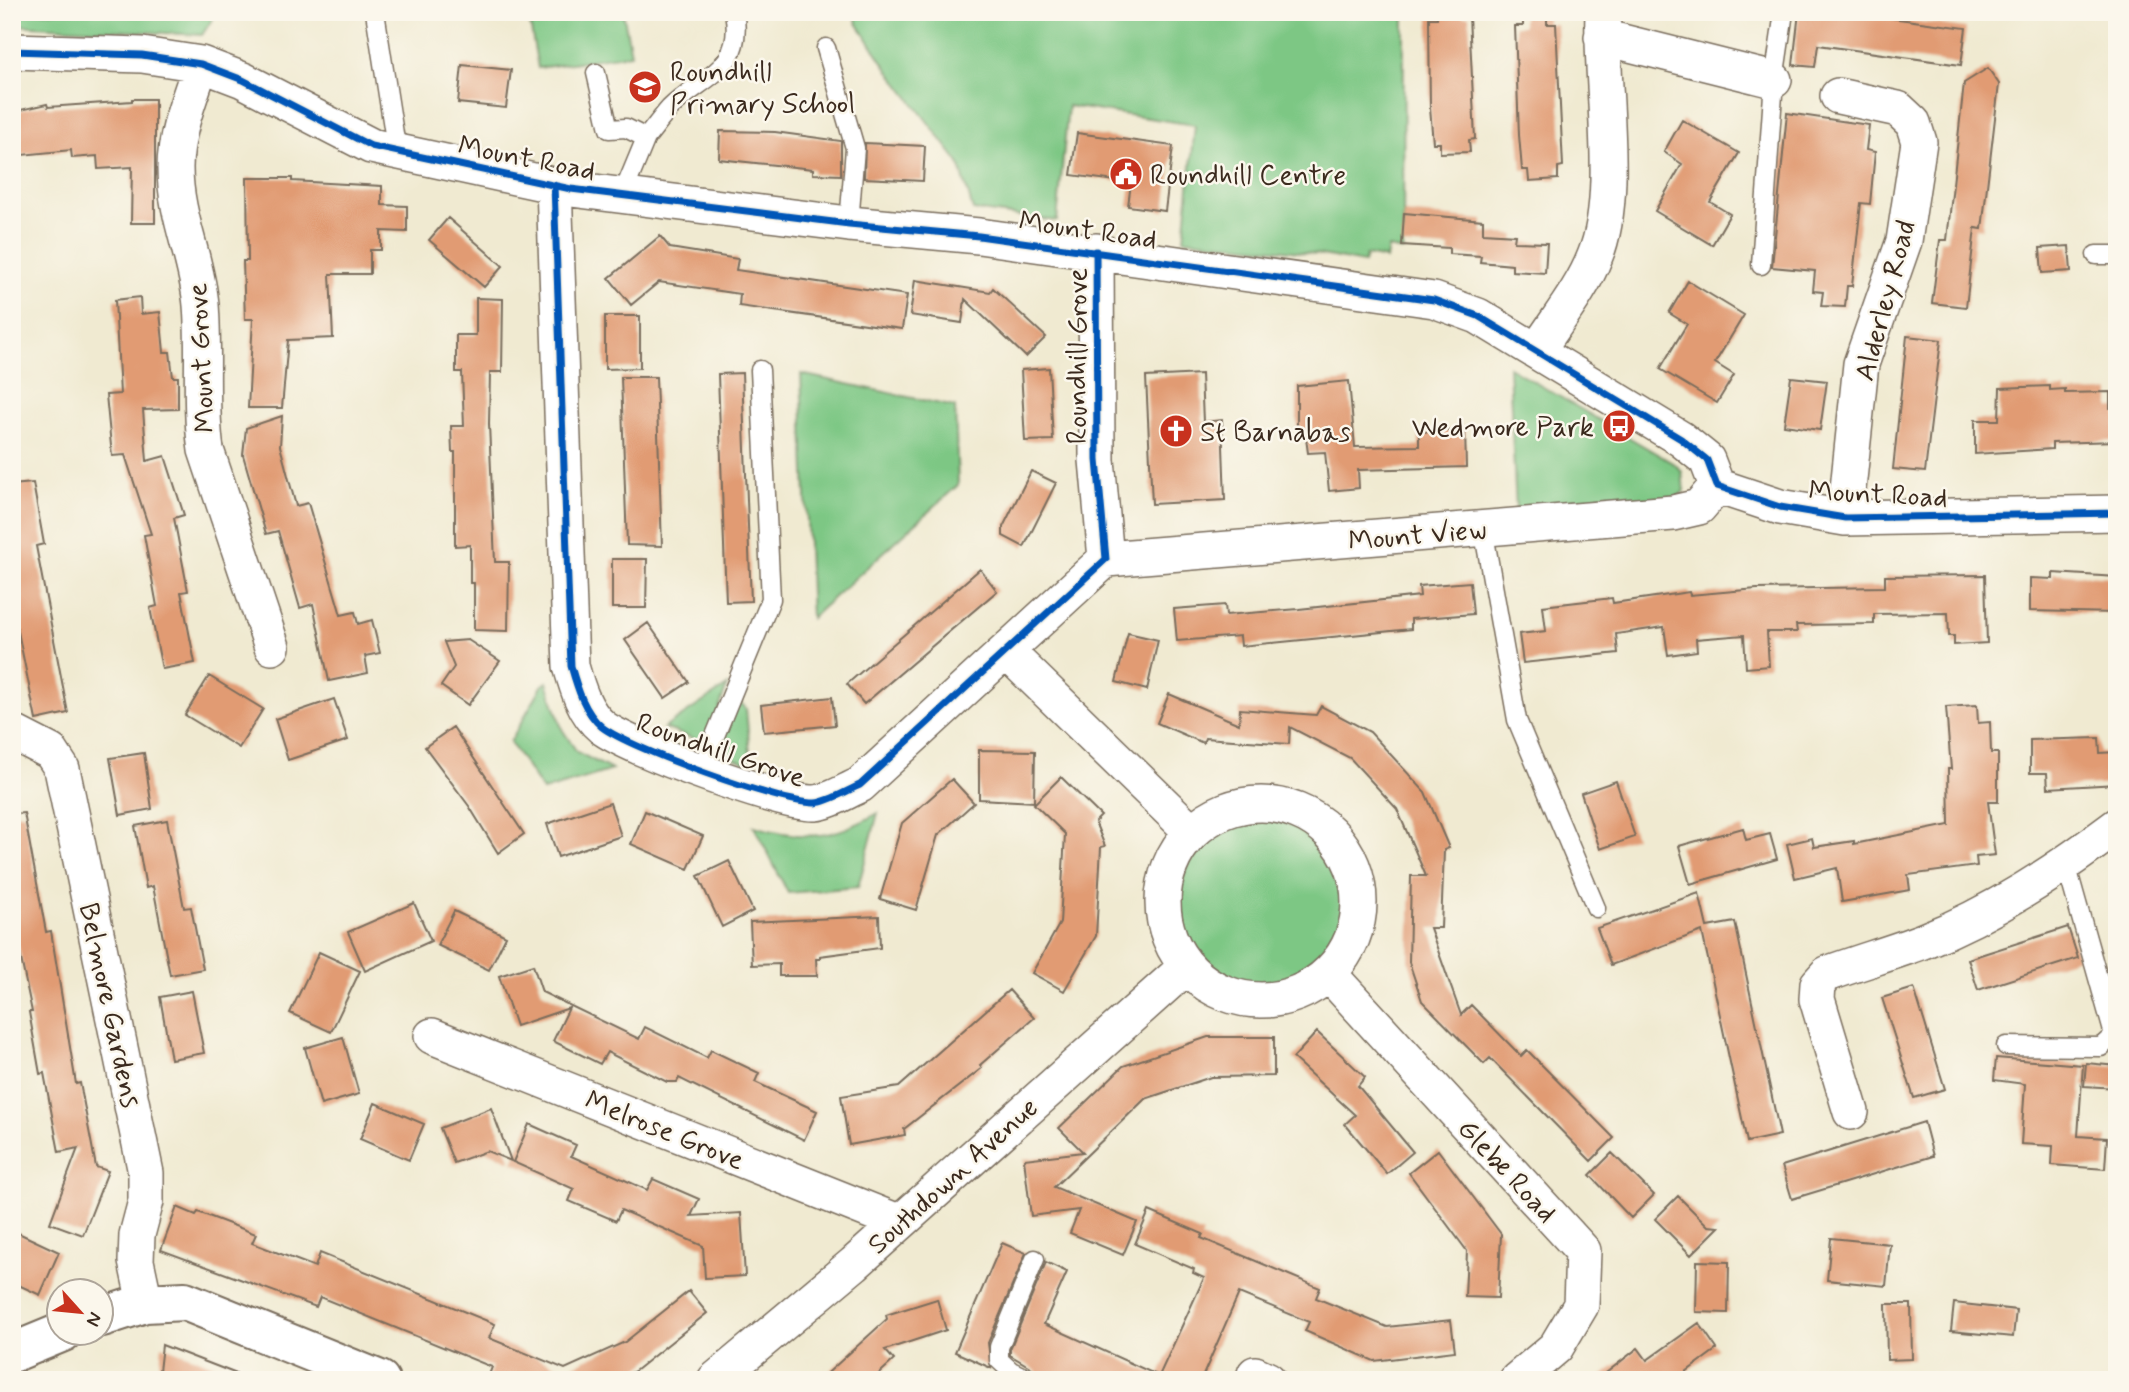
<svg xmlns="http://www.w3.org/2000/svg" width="2129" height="1392" viewBox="0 0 2129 1392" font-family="Mynerve,sans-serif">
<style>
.green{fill:#7dc784;stroke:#5c7851;stroke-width:2}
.building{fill:#e19b73}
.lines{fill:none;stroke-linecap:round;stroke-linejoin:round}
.lane-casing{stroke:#7a6d5d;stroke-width:21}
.street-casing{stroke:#7a6d5d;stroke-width:38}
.secondary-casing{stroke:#7a6d5d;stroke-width:42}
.lane{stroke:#fff;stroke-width:18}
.street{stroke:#fff;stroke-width:35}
.secondary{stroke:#fff;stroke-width:38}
.cycleway-casing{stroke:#fbf7ec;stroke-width:11}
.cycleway{stroke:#0057b8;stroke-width:7}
.labels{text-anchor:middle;stroke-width:5;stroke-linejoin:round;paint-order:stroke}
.poi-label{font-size:28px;fill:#3b2a1e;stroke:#fbf7ec;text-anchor:start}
.street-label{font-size:28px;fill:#3b2a1e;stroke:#fbf7ec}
</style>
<rect width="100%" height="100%" fill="#fbf7ec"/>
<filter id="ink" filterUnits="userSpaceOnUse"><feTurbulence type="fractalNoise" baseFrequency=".0143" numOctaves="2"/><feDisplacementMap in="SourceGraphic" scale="14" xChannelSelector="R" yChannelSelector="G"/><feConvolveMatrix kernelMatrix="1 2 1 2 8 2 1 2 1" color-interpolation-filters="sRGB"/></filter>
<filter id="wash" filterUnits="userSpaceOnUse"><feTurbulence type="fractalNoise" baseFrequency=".00686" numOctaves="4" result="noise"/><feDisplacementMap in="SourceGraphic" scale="28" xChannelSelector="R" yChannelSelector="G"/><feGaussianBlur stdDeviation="1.57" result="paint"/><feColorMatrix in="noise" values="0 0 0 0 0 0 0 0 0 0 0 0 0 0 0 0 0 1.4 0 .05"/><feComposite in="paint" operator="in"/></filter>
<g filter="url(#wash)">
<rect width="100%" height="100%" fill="#f0ead1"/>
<!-- green -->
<path class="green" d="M 12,12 L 217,12 L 202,35 L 12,25 Z
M 528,12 L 623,12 L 631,54 L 538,68 Z
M 854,12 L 1404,12 L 1403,251 L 1388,248 L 1386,259 L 1366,255 L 1364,263 L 1317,254 L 1184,239 L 1195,125 L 1068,106 L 1057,221 L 973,210 L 959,163 L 889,71 L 857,23 Z
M 1509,367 L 1676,465 L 1682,472 L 1684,491 L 1677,498 L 1516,510 Z
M 801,374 L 955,407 L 958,485 L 811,618 Z
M 547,682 L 562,729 L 577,752 L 612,770 L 543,791 L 510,742 L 542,686 Z
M 727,686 L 708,739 L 702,742 L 664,728 Z
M 738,699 L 746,709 L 751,765 L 726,755 L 719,748 Z
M 878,813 L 858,887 L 788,893 L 754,826 C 805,841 831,840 878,813 Z
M1179 903a83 83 0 1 1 166 0a83 83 0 1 1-166 0Z"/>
<g id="blocks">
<!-- building -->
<path class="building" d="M 1437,12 L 1462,12 L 1462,16 L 1469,16 L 1475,139 L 1469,140 L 1470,152 L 1440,153 L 1440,143 L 1433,143 L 1430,108 L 1429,18 L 1437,18 Z
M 1799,12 L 1846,12 L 1966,28 L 1961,65 L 1818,45 L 1815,67 L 1793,65 Z
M 1547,14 L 1547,24 L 1556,24 L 1563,166 L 1558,167 L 1558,179 L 1529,181 L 1528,170 L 1522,170 L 1519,135 L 1515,26 L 1523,26 L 1523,15 Z
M 462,65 L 511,70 L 506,108 L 458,103 Z
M 1988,68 L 1999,84 L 1982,229 L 1975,228 L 1966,307 L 1932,303 L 1940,240 L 1947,240 L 1964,83 Z
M 132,99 L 155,99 L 155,223 L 131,223 L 132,167 L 98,169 L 97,156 L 72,158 L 71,150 L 12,156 L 12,112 L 47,104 L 48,107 L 132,101 Z
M 1787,113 L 1869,125 L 1866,150 L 1875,152 L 1870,204 L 1861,203 L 1852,286 L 1847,286 L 1845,307 L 1821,306 L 1823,292 L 1813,291 L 1815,271 L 1772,267 Z
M 1682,120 L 1739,153 L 1710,202 L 1730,214 L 1712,245 L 1655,211 L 1682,164 L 1664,152 Z
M 720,131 L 775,132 L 841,141 L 841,175 L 813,174 L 813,169 L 719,159 Z
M 1077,133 L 1173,146 L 1165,211 L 1128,206 L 1131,183 L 1071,175 Z
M 865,143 L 925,146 L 923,181 L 864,178 Z
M 247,178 L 292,178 L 292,181 L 382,186 L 382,205 L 407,206 L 407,232 L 381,231 L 381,250 L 370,250 L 370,274 L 330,274 L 333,338 L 288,340 L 282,408 L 248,408 L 253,319 L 245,319 L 243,261 L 248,261 Z
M 1404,213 L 1483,220 L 1483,233 L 1515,235 L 1514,242 L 1547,243 L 1545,273 L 1512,271 L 1512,265 L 1480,262 L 1481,256 L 1449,254 L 1449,248 L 1402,245 Z
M 448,218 L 503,266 L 484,287 L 429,240 Z
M 660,236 L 670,248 L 738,259 L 736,270 L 907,295 L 902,329 L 739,306 L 740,294 L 659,282 L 631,305 L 609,278 Z
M 2069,246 L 2071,271 L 2042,273 L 2040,248 Z
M 915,280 L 990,292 L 993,288 L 1046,337 L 1026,357 L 965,299 L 962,323 L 910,315 Z
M 1688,281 L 1744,315 L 1715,363 L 1734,375 L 1717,403 L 1660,369 L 1687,324 L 1669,313 Z
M 140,297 L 141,314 L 160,312 L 164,352 L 170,352 L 173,377 L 178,377 L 178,409 L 143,410 L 147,461 L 165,456 L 184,515 L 174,518 L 188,591 L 181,592 L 195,663 L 162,669 L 150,608 L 157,606 L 144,535 L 151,534 L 125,455 L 112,456 L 106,395 L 120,394 L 115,300 Z
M 476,298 L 503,299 L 502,372 L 490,372 L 489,424 L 495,562 L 509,562 L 508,631 L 474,630 L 474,583 L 470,583 L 470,545 L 455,546 L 455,452 L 452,452 L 451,426 L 464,426 L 462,372 L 456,372 L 456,335 L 476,335 Z
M 605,316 L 640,316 L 640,368 L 605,369 Z
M 1907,336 L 1941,340 L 1925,472 L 1893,469 Z
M 1049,368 L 1053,440 L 1025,441 L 1021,370 Z
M 742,373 L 751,601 L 726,602 L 718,374 Z
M 1201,374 L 1203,422 L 1222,420 L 1225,500 L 1152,504 L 1146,377 Z
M 621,377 L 656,377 L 662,546 L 627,545 Z
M 1791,377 L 1827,381 L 1820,430 L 1784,425 Z
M 1349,381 L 1355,447 L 1419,446 L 1419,432 L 1465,430 L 1466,467 L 1358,470 L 1359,488 L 1329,491 L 1325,452 L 1308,453 L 1306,438 L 1297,439 L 1297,386 Z
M 2050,386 L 2050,390 L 2065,389 L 2065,393 L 2110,392 L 2110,408 L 2117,408 L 2117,441 L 2052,443 L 2052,449 L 1975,454 L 1975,420 L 1999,420 L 2000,388 Z
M 282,416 L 280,446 L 296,506 L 308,503 L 341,615 L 355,612 L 358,624 L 372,620 L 380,653 L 365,656 L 368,673 L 329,681 L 313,604 L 300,608 L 278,531 L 266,534 L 243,455 L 246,428 Z
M 1031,471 L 1056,483 L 1024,547 L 1003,536 L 1003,527 Z
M 33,483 L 44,544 L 36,546 L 68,713 L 36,720 L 12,602 L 12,485 Z
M 612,559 L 647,559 L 646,608 L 612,608 Z
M 980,569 L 997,591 L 864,704 L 847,684 Z
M 2053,573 L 2117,577 L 2117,613 L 2030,611 L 2030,578 L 2053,579 Z
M 1985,575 L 1987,643 L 1954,645 L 1954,636 L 1949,636 L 1948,613 L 1874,614 L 1874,624 L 1796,625 L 1797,632 L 1767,632 L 1769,666 L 1746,668 L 1744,635 L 1696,639 L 1697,651 L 1668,655 L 1664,627 L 1616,634 L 1618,653 L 1523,663 L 1519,634 L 1546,631 L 1543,606 L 1612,598 L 1613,603 L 1689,592 L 1690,595 L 1757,589 L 1885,587 L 1885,576 Z
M 1470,582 L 1473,614 L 1411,619 L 1411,629 L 1241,646 L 1240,636 L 1177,641 L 1174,609 L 1225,605 L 1226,615 L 1299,609 L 1420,596 L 1419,586 Z
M 648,623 L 689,682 L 665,698 L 625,640 Z
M 1128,633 L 1158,640 L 1147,690 L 1116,682 Z
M 468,640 L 500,661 L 468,705 L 441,686 L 454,667 L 444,642 Z
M 209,676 L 263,709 L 239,748 L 185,715 Z
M 1169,694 L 1239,724 L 1240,709 L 1316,715 L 1321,706 L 1370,732 L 1425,792 L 1449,848 L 1444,850 L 1441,928 L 1430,928 L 1461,1015 L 1471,1005 L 1521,1056 L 1527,1050 L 1614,1138 L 1591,1161 L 1490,1058 L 1484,1064 L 1422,1001 L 1409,962 L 1411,876 L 1426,876 L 1397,809 L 1350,758 L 1290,727 L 1289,744 L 1205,738 L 1203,743 L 1157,723 Z
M 832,697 L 835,725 L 764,732 L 761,705 Z
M 334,699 L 348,740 L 288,760 L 275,719 Z
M 1977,705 L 1978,723 L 1990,722 L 1991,753 L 1998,753 L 1998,802 L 1988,802 L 1995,855 L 1976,857 L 1977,866 L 1908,875 L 1910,890 L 1842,902 L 1837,868 L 1795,878 L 1787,844 L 1812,838 L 1814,847 L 1854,841 L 1854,844 L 1949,825 L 1948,769 L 1951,769 L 1946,707 Z
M 453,727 L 524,834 L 498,853 L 469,806 L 425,747 Z
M 2099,738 L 2100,753 L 2117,752 L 2117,784 L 2048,788 L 2047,773 L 2030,773 L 2030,740 Z
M 979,750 L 1035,751 L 1034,802 L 979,799 Z
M 144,753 L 152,809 L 120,815 L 110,758 Z
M 1061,777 L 1101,816 L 1095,822 L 1105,846 L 1101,847 L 1096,936 L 1064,991 L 1032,973 L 1060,923 L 1065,834 L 1034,804 Z
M 952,779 L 974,803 L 938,835 L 916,910 L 880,899 L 902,823 Z
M 1616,781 L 1635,837 L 1600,849 L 1581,793 Z
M 610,803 L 621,836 L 558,857 L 547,824 Z
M 645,811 L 703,836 L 688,869 L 631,844 Z
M 24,813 L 46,932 L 51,931 L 76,1084 L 80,1083 L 96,1167 L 108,1171 L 83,1235 L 50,1223 L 78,1148 L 59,1152 L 44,1073 L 40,1074 L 29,1012 L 32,1012 L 12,915 L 12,814 Z
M 167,820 L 184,908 L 191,907 L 203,969 L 170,975 L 153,886 L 146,888 L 135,826 Z
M 1743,828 L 1746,840 L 1770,834 L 1777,859 L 1690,884 L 1679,846 Z
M 729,861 L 753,911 L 722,927 L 698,876 Z
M 1699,893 L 1707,927 L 1735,922 L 1780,1135 L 1747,1142 L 1702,931 L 1611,965 L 1597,928 Z
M 414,903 L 431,941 L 365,971 L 348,932 Z
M 454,911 L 506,936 L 489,970 L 437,945 Z
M 879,916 L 880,948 L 820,956 L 820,959 L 816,959 L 817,976 L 779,976 L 779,964 L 752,965 L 750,922 Z
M 2068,927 L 2078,958 L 1978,990 L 1968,959 Z
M 319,952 L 360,971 L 331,1032 L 290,1013 Z
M 533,965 L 542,992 L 639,1039 L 645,1027 L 707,1058 L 711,1050 L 759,1073 L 755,1082 L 817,1111 L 804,1140 L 679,1078 L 677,1082 L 667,1082 L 607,1052 L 600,1064 L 553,1041 L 569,1008 L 516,1026 L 499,976 Z
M 1914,988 L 1945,1089 L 1914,1098 L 1882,998 Z
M 1009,990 L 1034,1018 L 980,1065 L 982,1068 L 904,1129 L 905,1135 L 849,1145 L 841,1096 L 899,1087 Z
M 192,991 L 204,1053 L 171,1059 L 160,997 Z
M 1317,1032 L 1365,1077 L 1358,1086 L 1413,1152 L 1387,1174 L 1345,1124 L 1355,1115 L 1293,1058 Z
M 343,1037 L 359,1094 L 321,1105 L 305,1048 Z
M 1208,1037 L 1274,1037 L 1274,1076 L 1211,1077 L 1145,1099 L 1054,1187 L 1137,1222 L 1123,1255 L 1070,1233 L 1079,1210 L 1031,1216 L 1024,1159 L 1083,1152 L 1059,1128 L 1123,1066 Z
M 1996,1058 L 2083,1065 L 2078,1136 L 2107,1138 L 2105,1169 L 2052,1165 L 2053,1146 L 2021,1144 L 2025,1084 L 1994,1080 Z
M 2086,1063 L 2117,1066 L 2117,1088 L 2084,1086 Z
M 375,1103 L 424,1124 L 409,1160 L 360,1139 Z
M 491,1108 L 511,1161 L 487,1151 L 454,1163 L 440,1128 Z
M 1924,1122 L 1933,1156 L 1792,1199 L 1782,1166 Z
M 529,1124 L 576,1145 L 571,1156 L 647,1190 L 653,1179 L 699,1199 L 691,1216 L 741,1213 L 745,1276 L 705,1278 L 703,1246 L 621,1210 L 616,1221 L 569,1201 L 574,1189 L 513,1162 Z
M 1438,1150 L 1501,1234 L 1498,1298 L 1465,1297 L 1467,1251 L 1409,1173 Z
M 1612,1153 L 1654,1195 L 1631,1218 L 1590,1175 Z
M 1678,1196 L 1708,1226 L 1719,1227 L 1691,1255 L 1655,1219 Z
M 177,1207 L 196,1215 L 198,1212 L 256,1234 L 252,1243 L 315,1267 L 320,1253 L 495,1324 L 489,1338 L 565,1369 L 625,1342 L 689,1291 L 707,1313 L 635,1371 L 616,1380 L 487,1380 L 492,1367 L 320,1297 L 316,1307 L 161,1250 Z
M 1149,1211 L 1203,1234 L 1201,1238 L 1320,1288 L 1316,1298 L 1387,1327 L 1451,1320 L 1455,1351 L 1374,1361 L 1305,1331 L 1309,1322 L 1239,1293 L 1201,1380 L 1041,1380 L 1035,1370 L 1010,1355 L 1010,1349 L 1046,1262 L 1067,1272 L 1044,1324 L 1159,1376 L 1204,1278 L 1193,1273 L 1194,1269 L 1135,1244 Z
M 12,1230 L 59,1252 L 40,1295 L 12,1282 Z
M 1831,1238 L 1890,1244 L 1886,1286 L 1827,1280 Z
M 1002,1243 L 1026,1253 L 988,1343 L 991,1368 L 955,1352 Z
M 1697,1261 L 1729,1262 L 1728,1313 L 1696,1312 Z
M 937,1299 L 946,1330 L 885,1350 L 894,1360 L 872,1380 L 820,1380 L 887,1319 L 886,1315 Z
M 1954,1303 L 2016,1310 L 2013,1337 L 1951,1331 Z
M 1886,1304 L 1911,1304 L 1912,1359 L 1887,1360 Z
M 1699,1323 L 1717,1349 L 1675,1380 L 1597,1380 L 1638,1348 L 1647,1360 Z
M 162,1345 L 247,1378 L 247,1380 L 158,1380 Z"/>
</g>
</g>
<g filter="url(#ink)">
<use href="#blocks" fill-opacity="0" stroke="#7a6d5d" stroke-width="2"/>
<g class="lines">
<defs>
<path id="lane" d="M 375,12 L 397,153
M 826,48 L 855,148 L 849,224
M 596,73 L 609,129 L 626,128 L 646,138 L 622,196
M 646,138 C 654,128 662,117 670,108 C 703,75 745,70 734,12
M 2096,255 L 2117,255
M 1761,265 L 1774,80 L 1784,12
M 1483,528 L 1517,720 L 1596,908
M 701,770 L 771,599 L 760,370
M 2006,1046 L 2101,1047 L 2114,1035 L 2066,864
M 1030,1380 L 1011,1371 L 999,1360 L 999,1347 L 1035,1259"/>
<path id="street" d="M 1602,37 L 1774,80
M 12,51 L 142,55 L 201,64 L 243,80 L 371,146 L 571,189 L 849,224 L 979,236 L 1434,300 L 1478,316 L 1681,439 L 1707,460 L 1717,486 L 1780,507 L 1845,518 L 2117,513
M 201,64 C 190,97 175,133 175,168 C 175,216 197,259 201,305 C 205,354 199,402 206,450 L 272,647
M 1838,96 L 1898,109 L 1913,123 L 1919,142 L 1904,241 L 1861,364 L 1845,518
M 554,185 L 571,666 C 577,687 584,712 602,727 C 629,748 781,804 815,803 C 829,802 846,791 860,785 L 1106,559 L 1097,460 L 1096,251
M 1537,351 C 1556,321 1582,290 1595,256 C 1621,194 1600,82 1603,12
M 1106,559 L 1673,513 L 1699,507 L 1717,486
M 1007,652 L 1192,832
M 12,732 L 51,752 L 62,769 L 146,1173 L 146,1201 L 137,1235 L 136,1261 L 145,1303
M1163 902a98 98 0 1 1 196 0a98 98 0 1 1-196 0Z
M 1329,974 L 1583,1251 L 1581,1305 L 1556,1347 L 1517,1380
M 432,1036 L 898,1222
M 1851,1112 L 1817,999 L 1818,984 L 1827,974 C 1859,962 1892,953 1923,941 C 1994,913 2057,871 2117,826
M 1255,1374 L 1268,1380
M 715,1380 L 854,1264 L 1186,967"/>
<path id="secondary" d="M 102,1317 L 145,1303 L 185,1301 L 380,1380
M 12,1353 L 63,1332"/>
</defs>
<!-- lane casing -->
<use href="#lane" class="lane-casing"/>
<!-- street casing -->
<use href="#street" class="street-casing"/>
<!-- secondary casing -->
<use href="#secondary" class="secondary-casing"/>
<!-- lane -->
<use href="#lane" class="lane"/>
<!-- street -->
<use href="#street" class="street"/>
<!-- secondary -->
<use href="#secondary" class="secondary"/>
<defs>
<path id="cycleway" d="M 12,51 L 142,55 L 201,64 L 243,80 L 371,146 L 571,189 L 849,224 L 979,236 L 1434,300 L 1478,316 L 1681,439 L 1707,460 L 1717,486 L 1780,507 L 1845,518 L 2117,513
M 554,185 L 571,666 C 577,687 584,712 602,727 C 629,748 781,804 815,803 C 829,802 846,791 860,785 L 1106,559 L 1097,460 L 1096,251"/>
</defs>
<!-- cycleway casing -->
<use href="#cycleway" class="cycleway-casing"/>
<!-- cycleway -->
<use href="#cycleway" class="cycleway"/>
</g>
</g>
<!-- icons -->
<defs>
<symbol id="school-disc" viewBox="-11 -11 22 22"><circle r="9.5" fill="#c8321e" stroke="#fbf7ec"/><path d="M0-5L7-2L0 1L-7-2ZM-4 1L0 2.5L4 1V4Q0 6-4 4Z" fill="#fff"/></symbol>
<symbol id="civic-disc" viewBox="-11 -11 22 22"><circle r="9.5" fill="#c8321e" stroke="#fbf7ec"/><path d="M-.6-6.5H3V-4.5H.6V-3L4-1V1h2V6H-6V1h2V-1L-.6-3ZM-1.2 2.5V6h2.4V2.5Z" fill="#fff"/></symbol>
<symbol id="bus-disc" viewBox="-11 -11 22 22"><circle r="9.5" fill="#c8321e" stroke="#fbf7ec"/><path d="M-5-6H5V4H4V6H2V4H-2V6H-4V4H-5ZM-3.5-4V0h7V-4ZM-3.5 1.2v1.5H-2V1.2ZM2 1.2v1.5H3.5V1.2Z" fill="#fff"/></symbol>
<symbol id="church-disc" viewBox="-11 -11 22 22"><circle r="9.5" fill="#c8321e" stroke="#fbf7ec"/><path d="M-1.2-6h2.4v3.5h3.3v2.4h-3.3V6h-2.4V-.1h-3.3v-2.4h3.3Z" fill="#fff"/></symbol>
</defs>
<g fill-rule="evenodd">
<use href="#school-disc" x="626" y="68" width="38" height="38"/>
<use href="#civic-disc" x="1107" y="155" width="38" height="38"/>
<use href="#bus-disc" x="1600" y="407" width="38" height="38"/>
<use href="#church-disc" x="1157" y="412" width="38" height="38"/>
</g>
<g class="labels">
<!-- poi labels -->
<g class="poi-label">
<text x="670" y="81">Roundhill<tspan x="670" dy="32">Primary School</tspan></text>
<text x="1150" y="184">Roundhill Centre</text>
<text x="1594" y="436" text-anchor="end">Wedmore Park</text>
<text x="1200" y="441">St Barnabas</text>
</g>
<!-- street labels -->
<g class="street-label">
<text transform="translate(527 157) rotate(11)" y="10">Mount Road</text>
<text transform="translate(1088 229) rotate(8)" y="10">Mount Road</text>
<text transform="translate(1884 300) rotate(-75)" y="10">Alderley Road</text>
<text transform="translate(1076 356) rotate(-90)" y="10">Roundhill Grove</text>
<text transform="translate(200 358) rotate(-93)" y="10">Mount Grove</text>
<text transform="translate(1878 493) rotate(3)" y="10">Mount Road</text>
<text transform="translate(1417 534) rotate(-5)" y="10">Mount View</text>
<text transform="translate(721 749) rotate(19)" y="10">Roundhill Grove</text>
<text transform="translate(111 1005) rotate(78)" y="10">Belmore Gardens</text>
<text transform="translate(665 1129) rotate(22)" y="10">Melrose Grove</text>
<text transform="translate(1508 1170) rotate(47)" y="10">Glebe Road</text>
<text transform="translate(952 1175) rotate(-42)" y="10">Southdown Avenue</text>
</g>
</g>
<!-- margin -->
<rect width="2129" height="1392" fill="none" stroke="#fbf7ec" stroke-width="42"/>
<!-- north arrow -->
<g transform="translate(80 1312) rotate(117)"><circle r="33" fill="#fbf7ec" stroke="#aea59a" stroke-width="2"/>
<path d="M0-5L12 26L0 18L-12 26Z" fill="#c8321e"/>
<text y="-10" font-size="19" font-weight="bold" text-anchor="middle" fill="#3b2a1e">N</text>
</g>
</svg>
